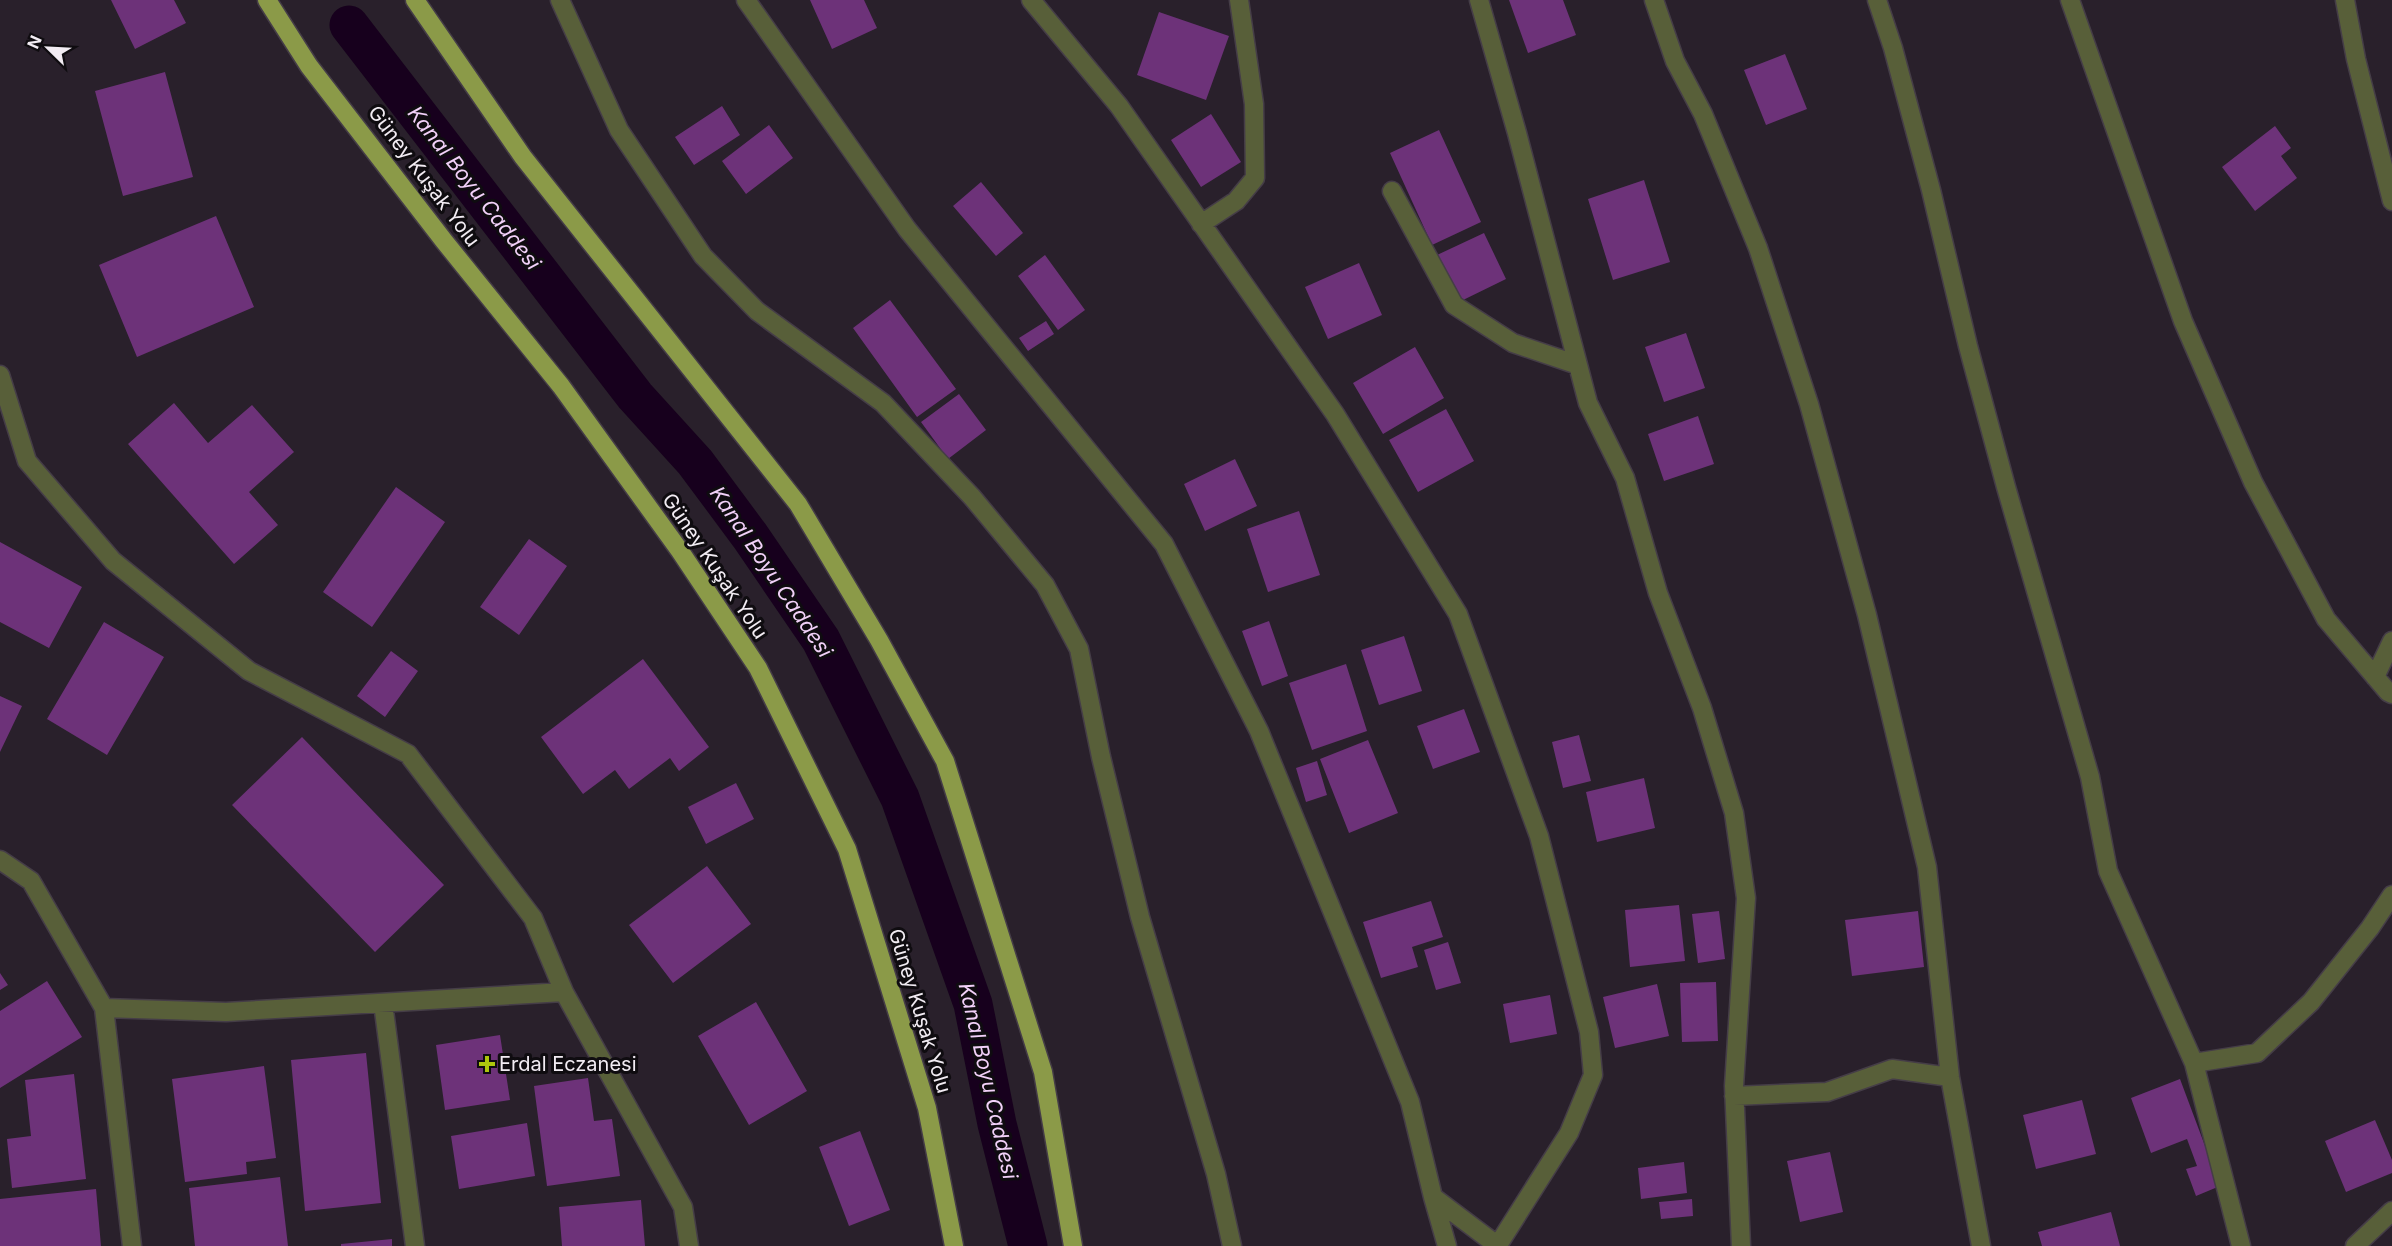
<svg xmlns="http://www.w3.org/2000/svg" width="2392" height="1246" viewBox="0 0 2392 1246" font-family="Inter,sans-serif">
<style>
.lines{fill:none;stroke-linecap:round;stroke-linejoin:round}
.canal{stroke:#17001d;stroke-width:39}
.building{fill:#6d3279}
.minor-casing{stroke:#453d47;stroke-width:21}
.major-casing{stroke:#453d47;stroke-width:21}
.minor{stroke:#585f39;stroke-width:18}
.major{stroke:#8b9a48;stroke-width:18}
.poi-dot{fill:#adc60d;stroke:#0f0c10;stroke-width:2}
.labels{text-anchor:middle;stroke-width:6;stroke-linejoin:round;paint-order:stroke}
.street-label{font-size:20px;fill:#f2ecf3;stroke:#0f0c10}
.poi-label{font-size:20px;fill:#f2ecf3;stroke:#0f0c10;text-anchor:start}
.water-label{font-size:21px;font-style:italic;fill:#f2d1f9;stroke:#0f0c10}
</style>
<rect width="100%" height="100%" fill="#29202b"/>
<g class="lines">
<!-- canal -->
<path class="canal" d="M 349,25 L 635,396 L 695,462 L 750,536 L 821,640 L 900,798 L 973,1004 L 997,1124 L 1028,1246"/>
</g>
<!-- building -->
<path class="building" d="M 111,0 L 174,0 L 186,23 L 135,49 Z
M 810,0 L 864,0 L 877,28 L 832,49 Z
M 1509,0 L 1563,0 L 1576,35 L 1528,53 Z
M 1159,12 L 1229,36 L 1206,100 L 1137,75 Z
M 1785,54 L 1807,109 L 1766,125 L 1744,70 Z
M 165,72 L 193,177 L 123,196 L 95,91 Z
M 722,106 L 740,135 L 694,165 L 675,137 Z
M 1211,114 L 1241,162 L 1201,187 L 1171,140 Z
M 769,125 L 793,158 L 746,194 L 722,161 Z
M 2275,126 L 2291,148 L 2281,156 L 2297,178 L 2255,211 L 2222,167 Z
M 1439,130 L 1481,222 L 1432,245 L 1390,153 Z
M 1644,180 L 1670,262 L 1613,280 L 1588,199 Z
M 981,182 L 1023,233 L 996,256 L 953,206 Z
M 216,216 L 254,307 L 137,357 L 99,265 Z
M 1484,233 L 1506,279 L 1459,302 L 1437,255 Z
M 1045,255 L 1085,310 L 1058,330 L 1018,276 Z
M 1359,263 L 1382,315 L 1328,339 L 1305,287 Z
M 890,300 L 956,389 L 917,417 L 853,328 Z
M 1046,321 L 1054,334 L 1028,351 L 1019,338 Z
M 1686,333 L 1705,388 L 1664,402 L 1645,347 Z
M 1415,347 L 1444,398 L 1383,434 L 1353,383 Z
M 959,394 L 986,430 L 948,459 L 921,422 Z
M 174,403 L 208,443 L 252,405 L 294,452 L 249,492 L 278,525 L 234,564 L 128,444 Z
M 1446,409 L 1474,461 L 1418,492 L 1389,440 Z
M 1698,416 L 1714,464 L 1664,481 L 1648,434 Z
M 1235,459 L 1257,506 L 1205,531 L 1184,484 Z
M 396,487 L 445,522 L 372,627 L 323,592 Z
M 1299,511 L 1320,575 L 1268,592 L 1247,529 Z
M 529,539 L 567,566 L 519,635 L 480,607 Z
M 0,542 L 82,587 L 49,648 L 0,622 Z
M 1269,621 L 1288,676 L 1262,686 L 1242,631 Z
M 104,622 L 164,657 L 107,755 L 47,719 Z
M 1404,636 L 1422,691 L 1379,705 L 1361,650 Z
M 391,651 L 418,671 L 385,717 L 357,696 Z
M 643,659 L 709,747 L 679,771 L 670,758 L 629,789 L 615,770 L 583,794 L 541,737 Z
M 1346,664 L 1367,731 L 1312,750 L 1289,683 Z
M 0,696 L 22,706 L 0,752 Z
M 1464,709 L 1480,752 L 1433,769 L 1417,726 Z
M 1579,735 L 1591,781 L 1563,788 L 1552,742 Z
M 302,737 L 444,885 L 375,952 L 232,805 Z
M 1368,740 L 1398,813 L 1349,833 L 1320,759 Z
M 1317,761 L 1327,795 L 1306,802 L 1296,768 Z
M 1644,778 L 1655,828 L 1597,842 L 1586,792 Z
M 736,783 L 754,819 L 706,844 L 688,807 Z
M 707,866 L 751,924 L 673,983 L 629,925 Z
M 1431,901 L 1443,937 L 1412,947 L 1418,967 L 1381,978 L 1363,922 Z
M 1679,905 L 1685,961 L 1630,967 L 1625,910 Z
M 1719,911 L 1725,959 L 1698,963 L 1692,914 Z
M 1918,911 L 1924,967 L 1852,976 L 1845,920 Z
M 1448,942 L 1461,983 L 1436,990 L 1424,950 Z
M 0,973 L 8,985 L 0,990 Z
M 47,981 L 82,1037 L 0,1088 L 0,1011 Z
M 1716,982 L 1718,1041 L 1682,1042 L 1680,983 Z
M 1657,984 L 1669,1036 L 1615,1048 L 1603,997 Z
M 1550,995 L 1557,1034 L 1510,1043 L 1503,1004 Z
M 756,1002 L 807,1091 L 749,1125 L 698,1036 Z
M 500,1035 L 510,1100 L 445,1110 L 436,1045 Z
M 366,1053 L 381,1203 L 305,1211 L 291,1060 Z
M 264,1066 L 276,1158 L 246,1162 L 247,1174 L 185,1182 L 172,1079 Z
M 74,1074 L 86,1179 L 12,1188 L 7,1139 L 31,1136 L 25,1080 Z
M 588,1078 L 594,1121 L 612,1119 L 620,1176 L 547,1186 L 534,1086 Z
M 2180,1079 L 2220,1186 L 2196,1196 L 2186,1169 L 2197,1166 L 2187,1139 L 2151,1153 L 2131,1098 Z
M 2082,1100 L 2096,1154 L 2036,1169 L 2023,1115 Z
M 2375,1120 L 2392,1160 L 2392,1173 L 2346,1192 L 2325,1141 Z
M 527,1123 L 535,1176 L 459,1189 L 451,1136 Z
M 860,1131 L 890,1210 L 849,1226 L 819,1147 Z
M 1830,1152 L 1843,1212 L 1800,1222 L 1787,1161 Z
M 1684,1162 L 1687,1193 L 1641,1199 L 1638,1168 Z
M 280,1177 L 288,1246 L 195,1246 L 189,1188 Z
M 96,1189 L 101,1246 L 0,1246 L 0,1199 Z
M 1692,1199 L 1693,1216 L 1661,1219 L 1659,1202 Z
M 641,1200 L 645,1246 L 562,1246 L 559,1207 Z
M 2111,1212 L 2120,1246 L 2042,1246 L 2038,1232 Z
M 392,1239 L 392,1246 L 341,1246 L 341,1244 Z"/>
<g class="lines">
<defs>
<path id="minor" d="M 560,0 L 619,130 L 703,256 L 757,311 L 883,403 L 972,497 L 1045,585 L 1079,649 L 1101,757 L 1140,917 L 1216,1174 L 1232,1246
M 746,0 L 907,229 L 1164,544 L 1259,731 L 1410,1102 L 1433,1197 L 1447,1246
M 1031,0 L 1119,106 L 1335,414 L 1458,614 L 1539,836 L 1589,1032 L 1593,1075 L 1569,1133 L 1498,1245
M 1479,0 L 1517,133 L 1588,403 L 1625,478 L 1658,593 L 1702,708 L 1734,813 L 1746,898 L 1734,1086 L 1741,1246
M 1654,0 L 1675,61 L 1703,114 L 1758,248 L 1809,404 L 1867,615 L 1927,867 L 1950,1077 L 1981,1246
M 1877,0 L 1893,48 L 1931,190 L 1968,346 L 2006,487 L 2090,777 L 2108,871 L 2194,1063 L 2241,1246
M 2070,0 L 2183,321 L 2253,482 L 2326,619 L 2388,692 L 2392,694
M 2345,0 L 2356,59 L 2392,201
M 1392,191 L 1454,305 L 1513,343 L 1578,365
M 1201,224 L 1236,201 L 1255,178 L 1254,104 L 1239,0
M 0,375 L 27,461 L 113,561 L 249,671 L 408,754 L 533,918 L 564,992
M 2375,677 L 2392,641
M 0,860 L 31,881 L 104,1008 L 132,1246
M 383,1003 L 415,1246
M 104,1008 L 226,1012 L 564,992 L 683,1207 L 689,1246
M 2194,1063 L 2257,1053 L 2311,1002 L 2370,928 L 2392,895
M 1734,1096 L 1827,1092 L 1892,1069 L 1950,1077
M 1433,1197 L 1498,1246
M 2355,1246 L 2392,1211"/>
<path id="major" d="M 267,0 L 309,66 L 444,241 L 561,386 L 680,551 L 758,668 L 847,849 L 927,1108 L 954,1246
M 415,0 L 523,157 L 798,504 L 879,640 L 945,761 L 1043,1072 L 1073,1246"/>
</defs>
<!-- minor casing -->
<use href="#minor" class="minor-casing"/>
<!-- major casing -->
<use href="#major" class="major-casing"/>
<!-- minor -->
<use href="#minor" class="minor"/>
<!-- major -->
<use href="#major" class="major"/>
</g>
<!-- markers -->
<path class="poi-dot" d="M484 1055h6v6h6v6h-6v6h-6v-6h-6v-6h6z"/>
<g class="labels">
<!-- street labels -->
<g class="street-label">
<text transform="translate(424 176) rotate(53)" y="7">Güney Kuşak Yolu</text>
<text transform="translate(715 566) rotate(56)" y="7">Güney Kuşak Yolu</text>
<text transform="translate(920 1011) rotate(73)" y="7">Güney Kuşak Yolu</text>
</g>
<!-- poi labels -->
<g class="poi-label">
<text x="499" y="1071">Erdal Eczanesi</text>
</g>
<!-- water labels -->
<g class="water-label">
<text transform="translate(474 188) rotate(52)" y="7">Kanal Boyu Caddesi</text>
<text transform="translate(771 572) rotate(56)" y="7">Kanal Boyu Caddesi</text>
<text transform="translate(988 1081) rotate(77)" y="7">Kanal Boyu Caddesi</text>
</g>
</g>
<!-- north arrow -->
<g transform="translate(48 48) rotate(294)" stroke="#0f0c10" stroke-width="4.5" paint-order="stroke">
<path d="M0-4.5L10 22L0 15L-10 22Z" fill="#f2ecf3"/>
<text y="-9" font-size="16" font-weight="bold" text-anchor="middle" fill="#f2ecf3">N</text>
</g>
</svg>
